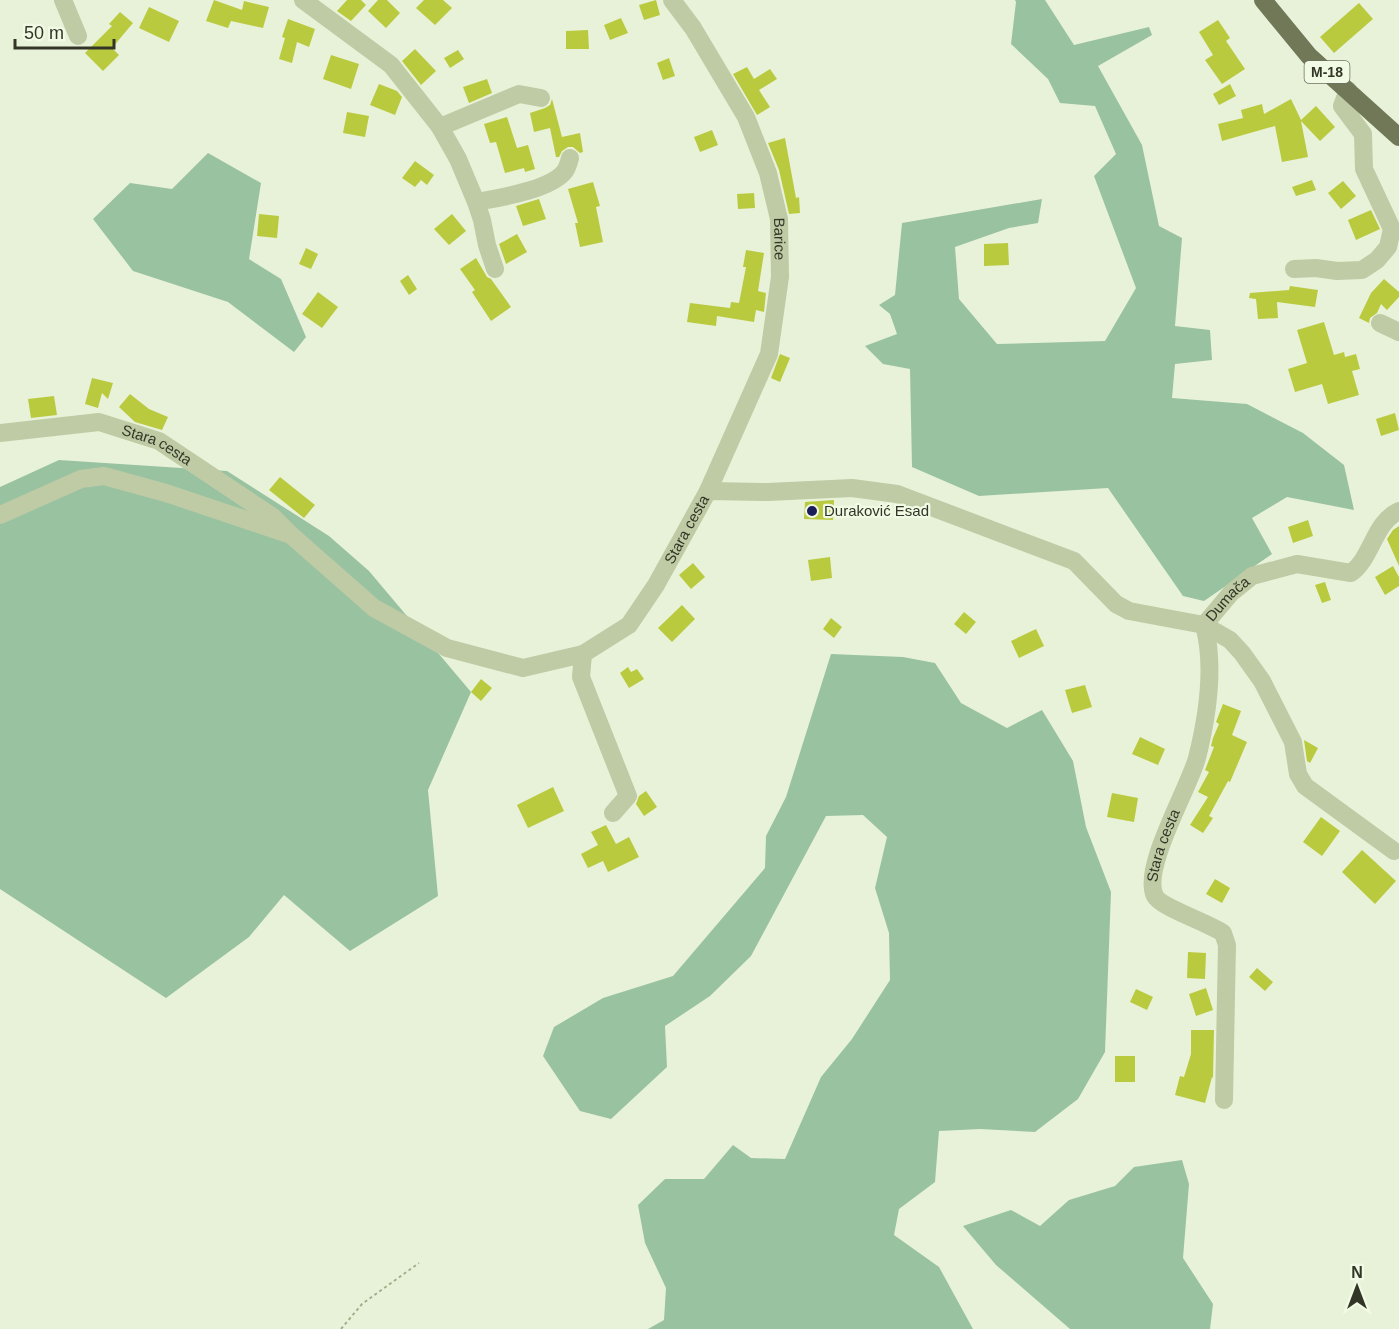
<svg xmlns="http://www.w3.org/2000/svg" width="1399" height="1329" viewBox="0 0 1399 1329" font-family="Helvetica,sans-serif">
<style>
.green{fill:#99c2a1}
.building{fill:#baca3f}
.lines{fill:none;stroke-linecap:round;stroke-linejoin:round}
.path{stroke:#a3ae89;stroke-width:2;stroke-dasharray:3 3;stroke-linecap:butt}
.minor{stroke:#becba5;stroke-width:18}
.major{stroke:#717857;stroke-width:18}
.poi-dot{fill:#1b1e59;stroke:#f1fae5;stroke-width:2}
.labels{text-anchor:middle;stroke-width:4.5;stroke-linejoin:round;paint-order:stroke}
.shield{fill:#f1fae5;stroke:#6c715f;stroke-width:1.5}
.shield-label{font-size:14px;font-weight:bold;fill:#333626}
.street-label{font-size:15px;fill:#333626;stroke:#f1fae5}
.poi-label{font-size:15px;fill:#333626;stroke:#f1fae5;text-anchor:start}
</style>
<rect width="100%" height="100%" fill="#e8f2d9"/>
<!-- green -->
<path class="green" d="M 1015,0 L 1045,0 L 1074,45 L 1149,27 L 1152,35 L 1098,66 L 1142,145 L 1159,226 L 1182,238 L 1175,326 L 1210,330 L 1212,360 L 1175,364 L 1172,398 L 1247,404 L 1303,433 L 1344,465 L 1354,510 L 1287,497 L 1252,518 L 1272,554 L 1204,601 L 1183,596 L 1108,488 L 979,496 L 912,467 L 910,369 L 883,364 L 865,346 L 897,334 L 890,314 L 879,305 L 895,295 L 902,223 L 1042,199 L 1038,223 L 1009,228 L 955,247 L 959,299 L 997,344 L 1105,341 L 1136,288 L 1094,176 L 1116,154 L 1095,106 L 1060,103 L 1048,79 L 1011,44 L 1016,2 Z
M 208,153 L 261,183 L 249,259 L 281,279 L 306,337 L 294,352 L 228,302 L 133,271 L 93,219 L 130,183 L 172,189 Z
M 59,460 L 227,471 L 329,536 L 369,571 L 471,692 L 428,790 L 438,896 L 350,951 L 284,895 L 249,937 L 166,998 L 0,889 L 0,487 Z
M 831,654 L 903,657 L 935,663 L 961,703 L 1007,728 L 1042,710 L 1073,761 L 1086,827 L 1111,892 L 1105,1052 L 1078,1099 L 1035,1132 L 980,1129 L 939,1131 L 935,1182 L 899,1209 L 894,1235 L 939,1267 L 973,1329 L 648,1329 L 664,1320 L 666,1288 L 645,1243 L 638,1205 L 665,1179 L 704,1179 L 733,1145 L 751,1158 L 785,1159 L 821,1077 L 852,1039 L 890,980 L 889,933 L 875,888 L 887,837 L 863,815 L 826,816 L 751,956 L 710,996 L 665,1026 L 667,1067 L 611,1119 L 580,1111 L 543,1056 L 554,1027 L 603,998 L 673,976 L 765,868 L 766,836 L 786,797 Z
M 1182,1160 L 1189,1184 L 1183,1258 L 1213,1304 L 1210,1329 L 1070,1329 L 996,1265 L 963,1226 L 1011,1210 L 1040,1226 L 1069,1200 L 1115,1186 L 1134,1167 Z"/>
<!-- building -->
<path class="building" d="M 214,0 L 242,10 L 244,1 L 269,7 L 263,28 L 231,21 L 228,28 L 206,21 Z
M 347,0 L 361,0 L 366,5 L 351,21 L 337,11 Z
M 378,0 L 387,0 L 400,13 L 386,28 L 368,11 Z
M 424,0 L 443,0 L 452,8 L 435,25 L 416,8 Z
M 656,0 L 660,15 L 644,20 L 639,5 Z
M 1359,3 L 1373,19 L 1334,53 L 1320,37 Z
M 149,7 L 179,21 L 169,42 L 139,28 Z
M 120,12 L 133,23 L 112,48 L 119,55 L 103,71 L 85,53 L 112,26 L 109,24 Z
M 621,18 L 628,33 L 610,40 L 604,25 Z
M 288,19 L 315,29 L 309,47 L 297,42 L 292,63 L 279,59 L 285,38 L 282,37 Z
M 1218,20 L 1230,38 L 1226,41 L 1245,69 L 1222,84 L 1205,60 L 1213,55 L 1199,32 Z
M 588,30 L 589,49 L 566,49 L 566,31 Z
M 415,49 L 436,71 L 421,85 L 402,61 Z
M 458,50 L 464,59 L 450,68 L 444,58 Z
M 331,55 L 359,64 L 351,89 L 323,79 Z
M 669,58 L 675,76 L 663,80 L 657,63 Z
M 747,67 L 754,79 L 770,69 L 777,79 L 759,90 L 770,107 L 757,115 L 733,74 Z
M 487,79 L 492,93 L 469,103 L 463,87 Z
M 379,84 L 397,91 L 402,97 L 395,115 L 370,105 Z
M 1230,84 L 1236,96 L 1219,105 L 1213,94 Z
M 552,99 L 562,137 L 580,133 L 583,152 L 580,153 L 573,147 L 568,147 L 562,151 L 559,157 L 556,157 L 550,128 L 534,132 L 530,113 L 545,108 L 550,105 Z
M 1291,99 L 1301,120 L 1316,106 L 1335,127 L 1320,141 L 1301,121 L 1308,157 L 1282,162 L 1275,126 L 1222,141 L 1218,124 L 1243,118 L 1241,110 L 1262,104 L 1264,114 Z
M 347,112 L 369,116 L 365,137 L 343,133 Z
M 507,117 L 517,148 L 528,145 L 535,169 L 525,172 L 524,168 L 505,173 L 496,142 L 490,143 L 484,124 Z
M 712,130 L 718,145 L 700,152 L 694,137 Z
M 785,138 L 796,198 L 799,197 L 800,213 L 789,214 L 779,170 L 768,143 Z
M 415,161 L 434,175 L 427,185 L 421,180 L 415,187 L 402,178 Z
M 1312,180 L 1316,190 L 1296,196 L 1292,187 Z
M 1343,181 L 1356,196 L 1341,209 L 1328,193 Z
M 593,182 L 600,206 L 596,207 L 603,242 L 580,247 L 575,223 L 578,223 L 568,189 Z
M 754,193 L 755,208 L 738,209 L 737,194 Z
M 539,199 L 546,219 L 523,226 L 516,206 Z
M 1371,210 L 1380,229 L 1356,240 L 1348,220 Z
M 259,214 L 279,216 L 277,238 L 257,236 Z
M 452,214 L 466,231 L 449,245 L 434,229 Z
M 517,234 L 527,252 L 506,264 L 499,244 Z
M 1008,243 L 1009,265 L 984,266 L 984,244 Z
M 306,248 L 318,254 L 311,269 L 299,264 Z
M 746,250 L 764,253 L 758,291 L 766,293 L 764,312 L 756,310 L 754,322 L 717,316 L 716,326 L 687,322 L 690,303 L 730,308 L 731,302 L 739,303 L 746,267 L 743,267 Z
M 476,258 L 487,277 L 491,279 L 511,307 L 491,321 L 472,292 L 475,290 L 460,269 Z
M 408,275 L 417,289 L 409,295 L 400,281 Z
M 1384,279 L 1399,292 L 1399,297 L 1387,310 L 1381,304 L 1377,313 L 1370,318 L 1369,323 L 1359,318 L 1371,293 Z
M 1290,286 L 1318,290 L 1315,307 L 1277,302 L 1278,318 L 1258,319 L 1256,299 L 1249,298 L 1250,293 L 1289,290 Z
M 318,292 L 338,307 L 322,328 L 302,314 Z
M 1324,322 L 1334,355 L 1344,352 L 1345,357 L 1356,354 L 1360,369 L 1352,371 L 1359,395 L 1328,404 L 1322,384 L 1295,392 L 1288,369 L 1307,363 L 1297,330 Z
M 780,354 L 790,358 L 780,382 L 771,378 Z
M 92,378 L 113,383 L 108,399 L 102,393 L 98,408 L 85,404 Z
M 130,394 L 149,409 L 168,417 L 162,430 L 135,422 L 119,407 Z
M 54,396 L 57,415 L 31,418 L 28,399 Z
M 1395,413 L 1399,430 L 1381,436 L 1376,419 Z
M 280,477 L 315,505 L 304,518 L 269,490 Z
M 834,500 L 833,520 L 804,519 L 805,502 Z
M 1308,520 L 1313,536 L 1293,543 L 1288,527 Z
M 1399,526 L 1399,566 L 1387,539 L 1393,530 Z
M 830,557 L 832,578 L 811,581 L 808,560 Z
M 693,563 L 705,577 L 691,589 L 679,575 Z
M 1393,566 L 1399,577 L 1399,586 L 1385,595 L 1375,577 Z
M 1325,582 L 1331,600 L 1322,603 L 1315,585 Z
M 682,605 L 695,619 L 672,642 L 658,628 Z
M 964,612 L 976,622 L 966,634 L 954,624 Z
M 831,618 L 842,627 L 834,638 L 823,629 Z
M 1036,629 L 1044,646 L 1019,658 L 1011,641 Z
M 628,667 L 631,672 L 637,669 L 644,679 L 629,688 L 620,673 Z
M 481,679 L 492,688 L 481,701 L 471,692 Z
M 1085,685 L 1092,707 L 1072,713 L 1065,690 Z
M 1223,704 L 1241,711 L 1232,735 L 1247,742 L 1230,782 L 1228,781 L 1209,816 L 1213,818 L 1203,833 L 1190,825 L 1208,797 L 1198,792 L 1209,772 L 1205,770 L 1214,747 L 1211,746 L 1213,738 L 1219,724 L 1216,722 Z
M 1140,737 L 1165,749 L 1158,765 L 1132,754 Z
M 1304,740 L 1318,748 L 1310,763 L 1307,761 Z
M 553,787 L 564,811 L 528,828 L 517,805 Z
M 646,791 L 657,807 L 644,816 L 636,804 L 639,796 Z
M 1112,793 L 1138,798 L 1134,822 L 1107,817 Z
M 1321,817 L 1340,831 L 1322,856 L 1303,842 Z
M 606,825 L 616,844 L 629,837 L 639,857 L 608,872 L 603,861 L 588,868 L 581,854 L 598,845 L 591,832 Z
M 1362,850 L 1396,881 L 1375,904 L 1342,872 Z
M 1215,879 L 1230,888 L 1222,903 L 1206,894 Z
M 1188,952 L 1206,953 L 1205,979 L 1187,978 Z
M 1257,968 L 1273,982 L 1265,991 L 1249,977 Z
M 1206,988 L 1213,1010 L 1196,1016 L 1189,994 Z
M 1136,989 L 1153,997 L 1147,1010 L 1130,1002 Z
M 1191,1030 L 1214,1030 L 1213,1078 L 1212,1077 L 1205,1103 L 1175,1095 L 1180,1076 L 1184,1077 L 1191,1054 Z
M 1115,1056 L 1135,1056 L 1135,1082 L 1115,1082 Z"/>
<g class="lines">
<!-- path -->
<path class="path" d="M 341,1329 L 362,1304 L 419,1263"/>
<!-- minor -->
<g class="minor">
<path d="M 63,0 L 78,36"/>
<path d="M 303,0 L 391,65 L 440,127 L 458,159 L 476,202 L 482,220 L 487,245 L 495,269"/>
<path id="s1" d="M 672,0 L 693,28 L 746,117 L 768,173 L 779,219 L 780,277 L 769,354 L 708,491"/>
<path d="M 440,127 L 519,94 L 541,98"/>
<path d="M 476,202 C 498,198 551,190 565,171 C 567,168 569,162 570,158"/>
<path d="M 1294,269 L 1316,268 L 1337,271 L 1362,270 L 1377,260 L 1388,247 L 1392,229 L 1364,169 L 1363,134 L 1342,106 L 1348,90"/>
<path d="M 1380,323 L 1399,332"/>
<path id="s2" d="M 0,433 L 99,422 L 159,441 L 273,517 L 290,534"/>
<path id="s3" d="M 0,515 L 81,479 L 104,476 L 166,493 L 291,535 L 374,608 L 447,648 L 523,668 L 583,654 L 629,625 L 656,585 L 708,491 L 768,492 L 852,488 L 897,494 L 1074,561 L 1116,604 L 1129,611 L 1204,625 L 1230,640 L 1242,653 L 1262,681 L 1293,742 L 1298,774 L 1305,786 L 1394,851"/>
<path d="M 583,654 L 581,677 L 628,796 L 613,813"/>
<path id="s4" d="M 1224,1100 L 1227,945 L 1223,933 C 1209,923 1160,907 1155,896 C 1141,869 1189,788 1197,758 C 1207,718 1215,665 1204,625 L 1231,593 L 1252,576 L 1297,564 L 1351,573 C 1372,558 1374,522 1399,511"/>
</g>
<!-- major -->
<path class="major" d="M 1263,0 L 1309,56 L 1399,137"/>
</g>
<!-- markers -->
<circle class="poi-dot" cx="812" cy="511" r="6"/>
<g class="labels">
<!-- shield labels -->
<rect class="shield" x="1304.5" y="61" width="45" height="22" rx="4.5"/>
<g class="shield-label">
<text x="1327" y="77">M-18</text>
</g>
<!-- street labels -->
<g class="street-label">
<text dy="5" stroke="none"><textPath href="#s1" startOffset="266">Barice</textPath></text>
<text dy="5" stroke="none"><textPath href="#s2" startOffset="162">Stara cesta</textPath></text>
<text dy="5" stroke="none"><textPath href="#s3" startOffset="808">Stara cesta</textPath></text>
<text dy="5" stroke="none"><textPath href="#s4" startOffset="562">Dumača</textPath></text>
<text dy="5" stroke="none"><textPath href="#s4" startOffset="298">Stara cesta</textPath></text>
</g>
<!-- poi labels -->
<g class="poi-label">
<text x="824" y="516">Duraković Esad</text>
</g>
</g>
<!-- north arrow -->
<g transform="translate(1357 1287)" stroke="#f1fae5" stroke-width="4.5" paint-order="stroke">
<path d="M0-4.5L10 22L0 15L-10 22Z" fill="#333626"/>
<text y="-9" font-size="16" font-weight="bold" text-anchor="middle" fill="#333626">N</text>
</g>
<!-- scale -->
<path d="M15 39v9h99v-9" fill="none" stroke="#333626" stroke-width="3"/>
<text x="24" y="39" font-size="18" fill="#333626" stroke="#f1fae5" stroke-width="4.5" paint-order="stroke">50 m</text>
</svg>
